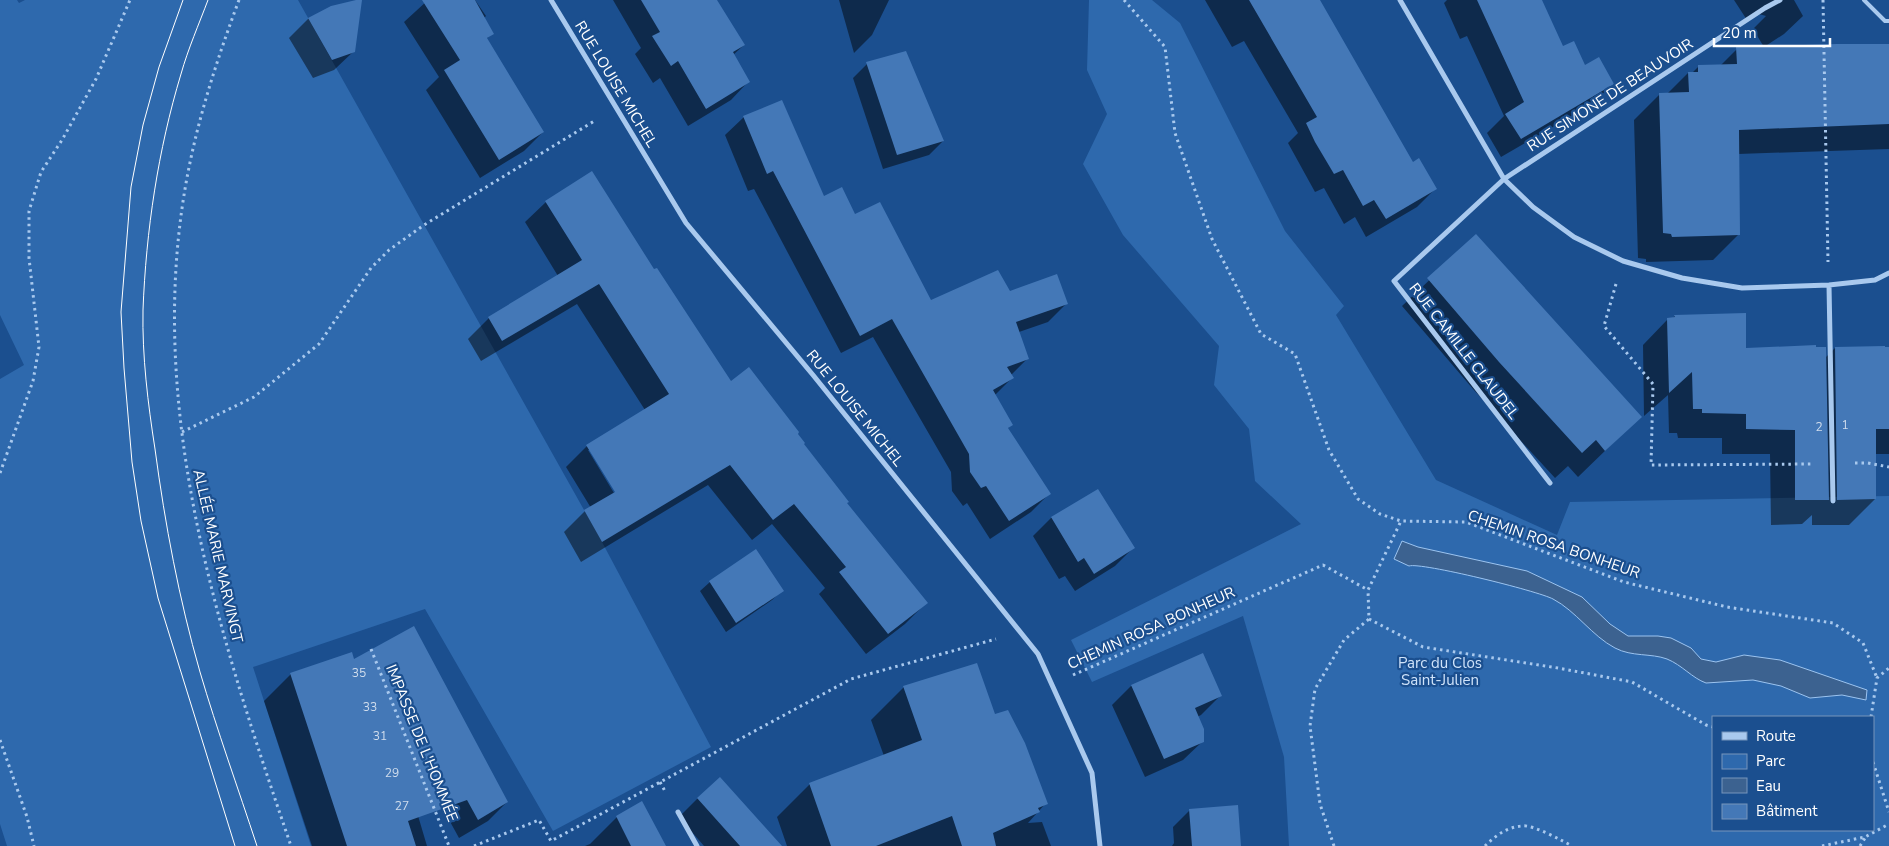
<svg xmlns="http://www.w3.org/2000/svg" width="1889" height="846" viewBox="0 0 1889 846" font-family="'Nunito Sans',sans-serif">
<style>
.green{fill:#2e69ad;fill-rule:evenodd}
.water{fill:#3c6290;stroke:#9cc4f0}
.shadow{fill:#0007;fill-rule:evenodd}
.building{fill:#4478b7}
.lines{fill:none;stroke-linecap:round;stroke-linejoin:round}
.path{stroke:#a9c9ee;stroke-width:3;stroke-dasharray:2.5 4;stroke-linecap:butt}
.lane{stroke:#a9c9ee;stroke-width:4}
.street{stroke:#a9c9ee;stroke-width:5}
.tram{stroke:#fff;stroke-width:1}
.labels{text-anchor:middle;stroke-width:4.5;stroke-linejoin:round;paint-order:stroke}
.number-label{font-size:12px;fill:#d0dded}
.street-label{font-size:15px;fill:#fff;stroke:#1b4f8f}
.park-label{font-size:15px;fill:#cfe3fa;stroke:#1b4f8f}
</style>
<rect width="100%" height="100%" fill="#1b4f8f"/>
<!-- green -->
<path class="green" d="M 0,0 L 17,0 L 19,3 L 25,0 L 298,0 L 602,542 L 711,747 L 553,831 L 425,609 L 253,667 L 311,846 L 7,846 L 0,824 L 0,379 L 24,365 L 0,315 Z
M 1089,0 L 1152,0 L 1180,23 L 1285,231 L 1344,306 L 1336,315 L 1436,480 L 1557,535 L 1570,502 L 1889,496 L 1889,846 L 1289,846 L 1284,757 L 1243,616 L 1092,682 L 1071,640 L 1301,524 L 1255,481 L 1249,429 L 1214,385 L 1219,346 L 1123,235 L 1083,164 L 1107,114 L 1087,70 ZM 1713,717 L 1873,717 L 1873,830 L 1713,830 Z"/>
<!-- water -->
<path class="water" d="M 1402,541 L 1418,547 L 1527,571 L 1582,597 L 1610,624 L 1628,636 L 1658,636 L 1671,638 L 1691,648 L 1701,659 L 1716,662 L 1744,655 L 1780,660 L 1867,690 L 1866,700 L 1842,695 L 1810,698 L 1781,686 L 1753,680 L 1706,683 C 1692,678 1682,665 1667,659 C 1651,653 1632,657 1615,648 C 1592,636 1576,611 1553,599 C 1538,591 1421,562 1409,566 L 1394,559 Z"/>
<!-- shadow -->
<path class="shadow" d="M 428,0 L 475,0 L 486,16 L 484,18 L 492,34 L 486,39 L 543,132 L 524,151 L 480,178 L 426,90 L 439,77 L 404,22 Z
M 613,0 L 716,0 L 744,45 L 733,55 L 748,82 L 731,100 L 688,126 L 660,78 L 653,83 L 635,54 L 641,48 Z
M 839,0 L 889,0 L 872,35 L 854,53 Z
M 1205,0 L 1318,0 L 1412,164 L 1436,188 L 1417,207 L 1366,237 L 1355,217 L 1344,224 L 1324,188 L 1315,192 L 1288,143 L 1298,133 L 1244,41 L 1232,47 Z
M 1447,0 L 1540,0 L 1562,47 L 1584,67 L 1612,84 L 1594,103 L 1501,157 L 1487,133 L 1504,116 L 1467,36 L 1460,39 L 1444,3 Z
M 1734,0 L 1794,0 L 1803,16 L 1784,34 L 1764,47 L 1753,29 L 1766,16 L 1759,14 L 1747,20 Z
M 331,7 L 354,51 L 334,70 L 313,78 L 289,38 L 308,19 Z
M 1889,47 L 1889,149 L 1738,154 L 1739,234 L 1713,260 L 1646,262 L 1646,259 L 1638,258 L 1634,120 L 1660,94 L 1667,94 L 1688,73 L 1692,73 L 1699,66 L 1720,66 L 1737,49 Z
M 867,64 L 943,141 L 929,155 L 883,169 L 853,78 Z
M 744,117 L 823,198 L 855,216 L 931,302 L 1009,292 L 1066,304 L 1048,322 L 1019,332 L 1027,359 L 1011,375 L 1012,378 L 994,396 L 1011,425 L 1007,429 L 1049,494 L 1031,512 L 990,539 L 967,503 L 963,506 L 952,491 L 951,472 L 873,337 L 841,353 L 754,189 L 748,191 L 725,135 Z
M 546,202 L 654,271 L 731,383 L 796,434 L 846,503 L 926,603 L 905,624 L 866,654 L 819,594 L 825,588 L 772,524 L 752,540 L 708,485 L 581,562 L 564,532 L 585,511 L 591,508 L 566,467 L 587,446 L 645,410 L 577,304 L 481,361 L 468,339 L 489,318 L 558,276 L 525,222 ZM 588,450 L 590,450 L 619,496 L 617,498 Z
M 1476,236 L 1640,417 L 1578,477 L 1568,466 L 1555,478 L 1473,389 L 1402,306 Z
M 1675,316 L 1744,350 L 1825,358 L 1835,348 L 1889,348 L 1889,454 L 1875,454 L 1875,499 L 1849,525 L 1812,525 L 1812,515 L 1802,524 L 1771,525 L 1770,454 L 1722,454 L 1722,438 L 1678,438 L 1677,433 L 1669,433 L 1668,395 L 1644,416 L 1643,345 L 1667,320 L 1672,319 Z
M 1098,491 L 1133,548 L 1115,566 L 1075,591 L 1065,576 L 1059,579 L 1033,536 L 1051,518 Z
M 710,582 L 782,590 L 772,600 L 726,632 L 700,591 Z
M 353,660 L 507,802 L 488,821 L 459,838 L 384,701 L 427,846 L 312,846 L 264,701 L 291,674 Z
M 1131,686 L 1220,696 L 1201,715 L 1197,717 L 1203,741 L 1183,760 L 1145,777 L 1112,705 Z
M 904,687 L 995,716 L 1046,803 L 1028,823 L 1042,822 L 1051,846 L 787,846 L 777,817 L 810,784 L 884,756 L 871,720 Z
M 698,798 L 771,846 L 704,846 L 679,817 Z
M 642,803 L 665,846 L 585,846 L 590,844 L 617,817 Z
M 1190,810 L 1240,846 L 1172,846 L 1174,843 L 1173,827 Z"/>
<!-- building -->
<path class="building" d="M 356,0 L 362,0 L 355,52 L 332,60 L 308,18 L 331,6 Z
M 422,0 L 475,0 L 494,34 L 487,38 L 544,132 L 499,160 L 444,70 L 460,60 Z
M 641,0 L 717,0 L 745,45 L 733,52 L 750,82 L 706,109 L 678,61 L 671,66 L 652,36 L 660,32 Z
M 1249,0 L 1320,0 L 1413,162 L 1419,158 L 1437,189 L 1386,219 L 1374,200 L 1363,206 L 1343,170 L 1334,174 L 1315,142 L 1306,123 L 1317,117 Z
M 1477,0 L 1542,0 L 1563,46 L 1574,41 L 1585,65 L 1599,57 L 1614,84 L 1521,139 L 1505,114 L 1524,102 Z
M 1837,44 L 1889,44 L 1889,124 L 1739,130 L 1740,235 L 1672,237 L 1671,234 L 1663,233 L 1659,93 L 1689,92 L 1688,72 L 1698,72 L 1698,65 L 1737,64 L 1736,47 Z
M 906,51 L 944,141 L 897,155 L 866,62 Z
M 782,100 L 824,196 L 842,187 L 855,214 L 880,202 L 931,300 L 998,270 L 1010,291 L 1057,274 L 1068,304 L 1016,322 L 1029,359 L 1007,367 L 1014,378 L 993,390 L 1013,425 L 1008,428 L 1051,494 L 1009,521 L 986,486 L 981,488 L 970,472 L 969,454 L 892,319 L 860,336 L 773,171 L 767,174 L 743,116 Z
M 592,171 L 654,269 L 657,268 L 731,381 L 749,367 L 799,432 L 798,434 L 805,443 L 804,444 L 849,502 L 847,503 L 928,603 L 888,634 L 839,572 L 846,567 L 794,504 L 773,520 L 730,465 L 602,542 L 584,510 L 615,492 L 586,445 L 669,394 L 599,284 L 502,341 L 488,317 L 582,260 L 545,201 Z
M 1476,234 L 1642,417 L 1605,451 L 1596,440 L 1582,453 L 1499,362 L 1427,278 Z
M 1746,313 L 1746,348 L 1816,345 L 1816,347 L 1826,347 L 1829,500 L 1795,500 L 1795,430 L 1746,429 L 1746,414 L 1702,413 L 1702,409 L 1693,409 L 1692,372 L 1669,393 L 1667,318 L 1675,317 L 1674,315 Z
M 1885,346 L 1885,347 L 1889,347 L 1889,429 L 1876,429 L 1876,499 L 1837,500 L 1835,347 Z
M 1098,489 L 1135,548 L 1094,574 L 1084,558 L 1078,562 L 1051,517 Z
M 756,549 L 784,591 L 736,623 L 709,581 Z
M 414,626 L 508,802 L 478,820 L 467,800 L 408,821 L 416,846 L 347,846 L 290,673 L 352,652 L 354,659 Z
M 1203,653 L 1222,696 L 1195,708 L 1204,729 L 1204,742 L 1164,759 L 1131,685 Z
M 977,663 L 995,714 L 1008,710 L 1025,743 L 1048,804 L 1038,808 L 1040,812 L 993,833 L 996,846 L 962,846 L 952,816 L 876,846 L 831,846 L 809,783 L 922,740 L 903,686 Z
M 720,777 L 782,846 L 740,846 L 697,798 Z
M 642,801 L 666,846 L 631,846 L 616,816 Z
M 1238,805 L 1241,846 L 1192,846 L 1189,809 Z"/>
<g class="lines">
<!-- path -->
<path class="path" d="M 239,0 C 216,62 196,124 185,189 C 147,414 219,635 291,846
M 1124,0 L 1165,47 L 1175,133 L 1212,239 L 1261,334 L 1295,354 L 1329,450 L 1358,499 L 1380,514 L 1401,521 L 1466,522 L 1624,582 L 1727,607 L 1833,623 L 1863,643 L 1877,678
M 1823,0 L 1828,262
M 1616,284 L 1604,326 L 1653,384 L 1651,465 L 1811,464
M 182,432 L 254,397 L 319,344 L 371,268 L 389,250 L 424,225 L 596,120
M 1855,463 L 1868,463 L 1889,467
M 0,473 L 33,381 L 39,347 L 29,258 L 29,211 L 41,172 L 62,140 L 96,79 L 130,0
M 1369,619 L 1423,647 L 1558,668 L 1632,682 L 1706,725 L 1713,727
M 371,649 L 449,846
M 1073,675 L 1323,565 L 1368,590 L 1401,521
M 1871,717 L 1877,678 L 1889,668
M 0,740 L 27,817 L 34,846
M 1873,762 L 1889,812
M 660,782 L 666,793
M 474,846 L 539,820 L 551,841 L 851,679 L 996,639
M 1334,846 L 1320,804 L 1310,726 L 1315,689 L 1344,640 L 1369,619 L 1368,590
M 1485,846 C 1495,836 1507,827 1522,826 C 1532,824 1563,841 1572,846
M 1822,846 L 1865,837 L 1889,824
M 1860,846 L 1865,838"/>
<!-- lane -->
<path class="lane" d="M 1864,0 L 1885,21 L 1889,21"/>
<!-- street -->
<path class="street" d="M 551,0 L 686,223 L 813,375 L 1038,654 L 1092,773 L 1100,846
M 1400,0 L 1504,179 L 1533,207 L 1574,237 L 1623,261 L 1682,278 L 1742,288 L 1829,285 L 1875,280 L 1889,273
M 1829,285 L 1833,501
M 1550,483 L 1394,281 L 1504,179 L 1765,8 L 1780,0
M 678,812 L 697,846"/>
<!-- tram -->
<path class="tram" d="M 183,0 L 159,67 L 143,125 L 131,187 L 121,312 L 124,368 L 132,462 L 141,521 L 158,598 L 235,846
M 208,0 C 199,24 188,49 181,74 C 158,150 146,231 143,310 C 142,356 148,404 155,449 C 165,524 179,599 200,672 C 217,730 238,788 257,846"/>
</g>
<g class="labels">
<!-- number labels -->
<g class="number-label">
<text x="1845" y="429">1</text>
<text x="1819" y="431">2</text>
<text x="359" y="677">35</text>
<text x="370" y="711">33</text>
<text x="380" y="740">31</text>
<text x="392" y="777">29</text>
<text x="402" y="810">27</text>
</g>
<!-- street labels -->
<g class="street-label">
<text transform="translate(616 84) rotate(59)" y="5">RUE LOUISE MICHEL</text>
<text transform="translate(1610 95) rotate(-33)" y="5">RUE SIMONE DE BEAUVOIR</text>
<text transform="translate(1464 351) rotate(52)" y="5">RUE CAMILLE CLAUDEL</text>
<text transform="translate(855 408) rotate(51)" y="5">RUE LOUISE MICHEL</text>
<text transform="translate(1554 544) rotate(19)" y="5">CHEMIN ROSA BONHEUR</text>
<text transform="translate(218 556) rotate(77)" y="5">ALLÉE MARIE MARVINGT</text>
<text transform="translate(1151 628) rotate(-24)" y="5">CHEMIN ROSA BONHEUR</text>
<text transform="translate(422 743) rotate(68)" y="5">IMPASSE DE L'HOMMÉE</text>
</g>
<!-- park labels -->
<g class="park-label">
<text x="1440" y="668">Parc du Clos<tspan x="1440" dy="17">Saint-Julien</tspan></text>
</g>
</g>
<!-- legend -->
<rect x="1712" y="716" width="162" height="115" fill="#1b4f8f" stroke="#7695bc"/>
<rect x="1722" y="732" width="25" height="8" fill="#a9c9ee" stroke="#7695bc"/>
<text x="1756" y="741" font-size="15" fill="#ffffff">Route</text>
<rect x="1722" y="754" width="25" height="15" fill="#2e69ad" stroke="#7695bc"/>
<text x="1756" y="766" font-size="15" fill="#ffffff">Parc</text>
<rect x="1722" y="778" width="25" height="15" fill="#3c6290" stroke="#7695bc"/>
<text x="1756" y="791" font-size="15" fill="#ffffff">Eau</text>
<rect x="1722" y="804" width="25" height="15" fill="#4478b7" stroke="#7695bc"/>
<text x="1756" y="816" font-size="15" fill="#ffffff">Bâtiment</text>
<!-- scale -->
<path d="M1714 38v8h116v-8" fill="none" stroke="#ffffff" stroke-width="2.5"/>
<text x="1722" y="38" font-size="15" fill="#ffffff" stroke="#1b4f8f" stroke-width="4" paint-order="stroke">20 m</text>
</svg>
